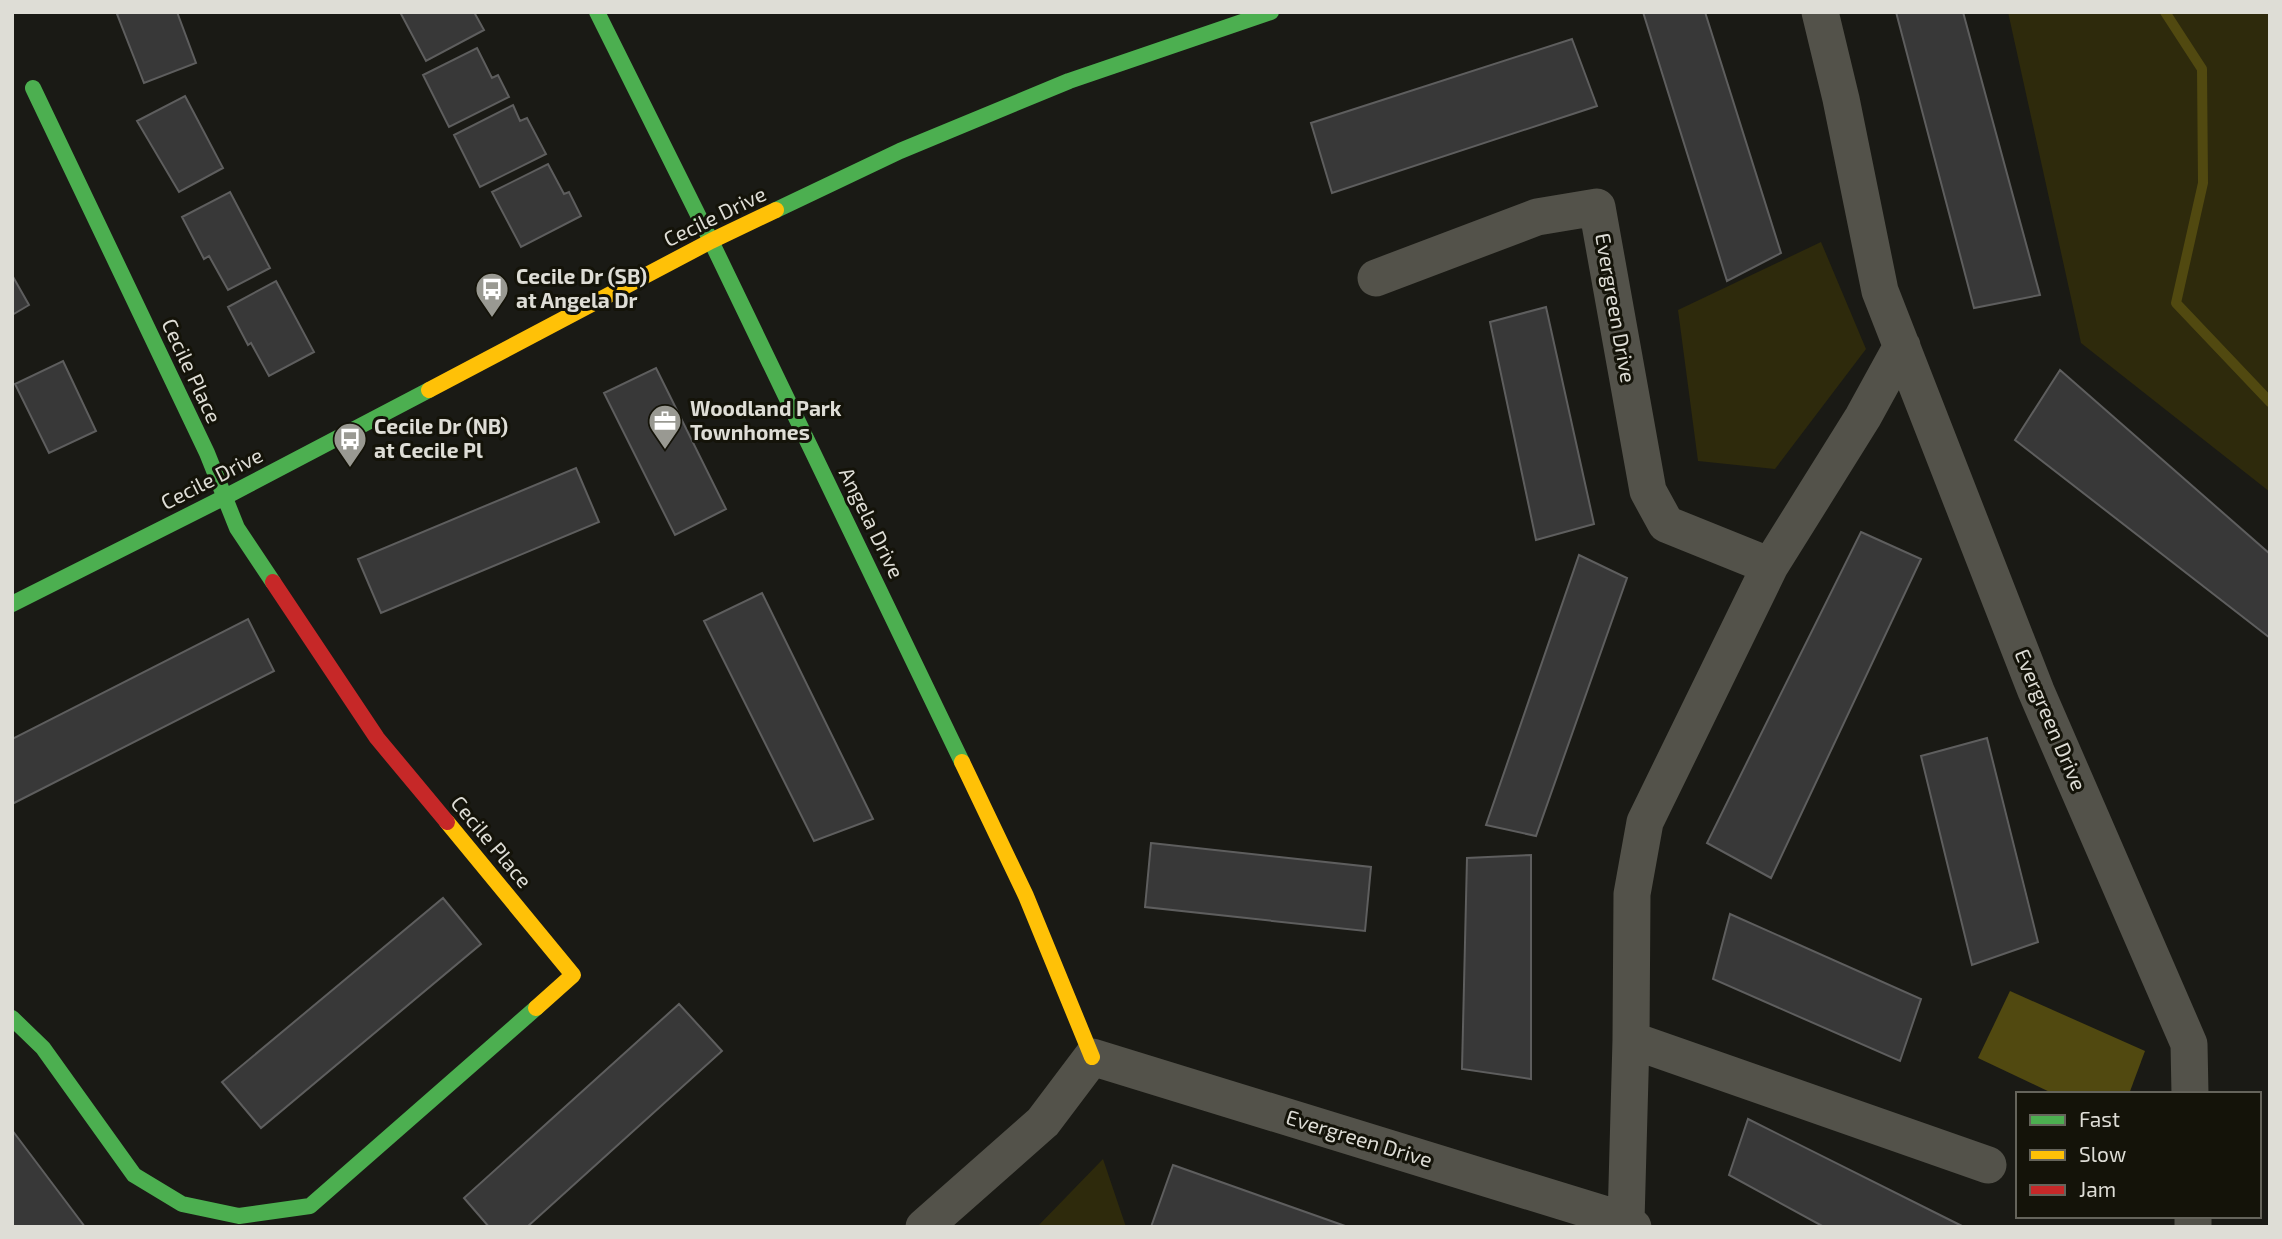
<svg xmlns="http://www.w3.org/2000/svg" width="2282" height="1239" viewBox="0 0 2282 1239" font-family="'Exo 2',sans-serif">
<style>
.green{fill:#2e2a0c}
.water{fill:#514910}
.lines{fill:none;stroke-linecap:round;stroke-linejoin:round}
.stream{stroke:#514910;stroke-width:10}
.building{fill:#383838;stroke:#5e5e5e;stroke-width:2}
.street{stroke:#53524a;stroke-width:37}
.fast{stroke:#4caf50;stroke-width:16}
.slow{stroke:#ffc107;stroke-width:16}
.jam{stroke:#c62828;stroke-width:16}
.labels{text-anchor:middle;stroke-width:6;stroke-linejoin:round;paint-order:stroke}
.street-label{font-size:21px;fill:#deddd6;stroke:#141309}
.poi-label{font-size:21px;font-weight:bold;fill:#deddd6;stroke:#141309;text-anchor:start}
</style>
<rect width="100%" height="100%" fill="#1a1a15"/>
<!-- green -->
<path class="green" d="M 2008,12 L 2270,12 L 2270,492 L 2081,343 Z
M 1821,242 L 1866,349 L 1775,469 L 1698,461 L 1678,310 Z
M 1103,1159 L 1126,1227 L 1037,1227 Z"/>
<!-- water -->
<path class="water" d="M 2010,991 L 2145,1051 L 2129,1094 L 2054,1094 L 1978,1058 Z"/>
<g class="lines">
<!-- stream -->
<path class="stream" d="M 2165,12 L 2202,69 L 2203,183 L 2176,303 L 2270,402"/>
</g>
<!-- building -->
<path class="building" d="M 122,12 L 177,12 L 196,63 L 144,83 L 117,14 Z
M 400,12 L 474,12 L 484,30 L 426,61 Z
M 1643,12 L 1705,12 L 1781,253 L 1727,281 Z
M 1896,12 L 1963,12 L 2040,295 L 1974,308 Z
M 1572,39 L 1597,106 L 1332,193 L 1311,123 Z
M 477,48 L 492,78 L 498,75 L 509,97 L 449,127 L 423,75 Z
M 185,96 L 223,168 L 179,192 L 137,121 Z
M 513,105 L 520,121 L 527,118 L 546,154 L 480,187 L 454,135 Z
M 548,164 L 564,194 L 569,192 L 581,216 L 521,247 L 492,192 Z
M 230,192 L 270,268 L 228,290 L 209,256 L 204,259 L 182,217 Z
M 12,275 L 29,305 L 12,315 Z
M 276,281 L 314,352 L 269,376 L 251,343 L 248,345 L 228,307 Z
M 1546,307 L 1594,524 L 1536,540 L 1490,322 Z
M 63,361 L 96,431 L 49,453 L 15,384 Z
M 656,368 L 726,509 L 675,535 L 604,393 Z
M 2060,370 L 2270,554 L 2270,638 L 2015,440 Z
M 576,468 L 599,522 L 381,613 L 358,559 Z
M 1861,532 L 1921,559 L 1771,878 L 1707,843 Z
M 1579,555 L 1627,578 L 1536,836 L 1486,825 Z
M 762,593 L 873,819 L 814,841 L 704,621 Z
M 248,619 L 274,671 L 12,804 L 12,739 Z
M 1987,738 L 2038,942 L 1972,965 L 1921,756 Z
M 1151,843 L 1371,867 L 1365,931 L 1145,907 Z
M 1531,855 L 1531,1079 L 1462,1069 L 1467,858 Z
M 443,898 L 481,944 L 261,1128 L 222,1082 Z
M 1730,914 L 1921,999 L 1900,1061 L 1713,979 Z
M 679,1004 L 722,1051 L 527,1227 L 489,1227 L 464,1198 Z
M 1748,1119 L 1964,1227 L 1824,1227 L 1729,1175 Z
M 12,1130 L 85,1227 L 12,1227 Z
M 1173,1165 L 1348,1227 L 1151,1227 Z"/>
<g class="lines">
<!-- street -->
<path class="street" d="M 1820,12 L 1841,99 L 1880,291 L 2036,691 L 2189,1044 L 2190,1094
M 1376,278 L 1537,217 L 1597,207 L 1648,491 L 1666,524 L 1770,566
M 1631,1040 L 1988,1165
M 2193,1216 L 2193,1227
M 1626,1221 L 1631,1040 L 1632,894 L 1645,822 L 1770,566 L 1863,417 L 1902,346
M 924,1227 L 1043,1122 L 1092,1057 L 1626,1221 L 1633,1227"/>
<!-- fast -->
<path class="fast" d="M 597,12 L 711,241 L 962,762
M 33,88 L 207,453 L 237,528 L 273,582
M 776,210 L 900,151 L 1069,81 L 1271,12
M 12,604 L 223,498 L 429,390
M 12,1018 L 43,1048 L 134,1175 L 182,1204 L 239,1216 L 310,1206 L 536,1008"/>
<!-- slow -->
<path class="slow" d="M 429,390 L 711,241 L 776,210
M 962,762 L 1026,896 L 1092,1057
M 447,822 L 573,975 L 536,1008"/>
<!-- jam -->
<path class="jam" d="M 273,582 L 377,738 L 447,822"/>
</g>
<!-- icons -->
<defs>
<symbol id="bus-pin" viewBox="-11 -11 22 30"><path d="M0 17L-7.5 6A9.5 9.5 0 1 1 7.5 6Z" fill="#999992" stroke="#141309"/><path d="M-5-6H5V4H4V6H2V4H-2V6H-4V4H-5ZM-3.5-4V0h7V-4ZM-3.5 1.2v1.5H-2V1.2ZM2 1.2v1.5H3.5V1.2Z" fill="#fff"/></symbol>
<symbol id="office-pin" viewBox="-11 -11 22 30"><path d="M0 17L-7.5 6A9.5 9.5 0 1 1 7.5 6Z" fill="#999992" stroke="#141309"/><path d="M-6-3h4V-5.5h4V-3h4V5H-6ZM-1-4.5V-3h2v-1.5ZM-6 0V1H6V0Z" fill="#fff"/></symbol>
</defs>
<g fill-rule="evenodd">
<use href="#bus-pin" x="473" y="270" width="38" height="52"/>
<use href="#office-pin" x="646" y="402" width="38" height="52"/>
<use href="#bus-pin" x="331" y="420" width="38" height="52"/>
</g>
<g class="labels">
<!-- street labels -->
<g class="street-label">
<text transform="translate(715 217) rotate(-26)" y="7">Cecile Drive</text>
<text transform="translate(1615 308) rotate(80)" y="7">Evergreen Drive</text>
<text transform="translate(191 371) rotate(65)" y="7">Cecile Place</text>
<text transform="translate(212 479) rotate(-27)" y="7">Cecile Drive</text>
<text transform="translate(871 523) rotate(64)" y="7">Angela Drive</text>
<text transform="translate(2050 720) rotate(67)" y="7">Evergreen Drive</text>
<text transform="translate(491 842) rotate(50)" y="7">Cecile Place</text>
<text transform="translate(1359 1139) rotate(17)" y="7">Evergreen Drive</text>
</g>
<!-- poi labels -->
<g class="poi-label">
<text x="516" y="284">Cecile Dr (SB)<tspan x="516" dy="24">at Angela Dr</tspan></text>
<text x="690" y="416">Woodland Park<tspan x="690" dy="24">Townhomes</tspan></text>
<text x="374" y="434">Cecile Dr (NB)<tspan x="374" dy="24">at Cecile Pl</tspan></text>
</g>
</g>
<!-- border -->
<rect width="2282" height="1239" fill="none" stroke="#deddd6" stroke-width="28"/>
<!-- legend -->
<rect x="2016" y="1092" width="245" height="126" fill="#141309" stroke="#65645b" stroke-width="2"/>
<rect x="2030" y="1115" width="35" height="10" fill="#4caf50" stroke="#65645b" stroke-width="2"/>
<text x="2079" y="1127" font-size="21" fill="#deddd6">Fast</text>
<rect x="2030" y="1150" width="35" height="10" fill="#ffc107" stroke="#65645b" stroke-width="2"/>
<text x="2079" y="1162" font-size="21" fill="#deddd6">Slow</text>
<rect x="2030" y="1185" width="35" height="10" fill="#c62828" stroke="#65645b" stroke-width="2"/>
<text x="2079" y="1197" font-size="21" fill="#deddd6">Jam</text>
</svg>
